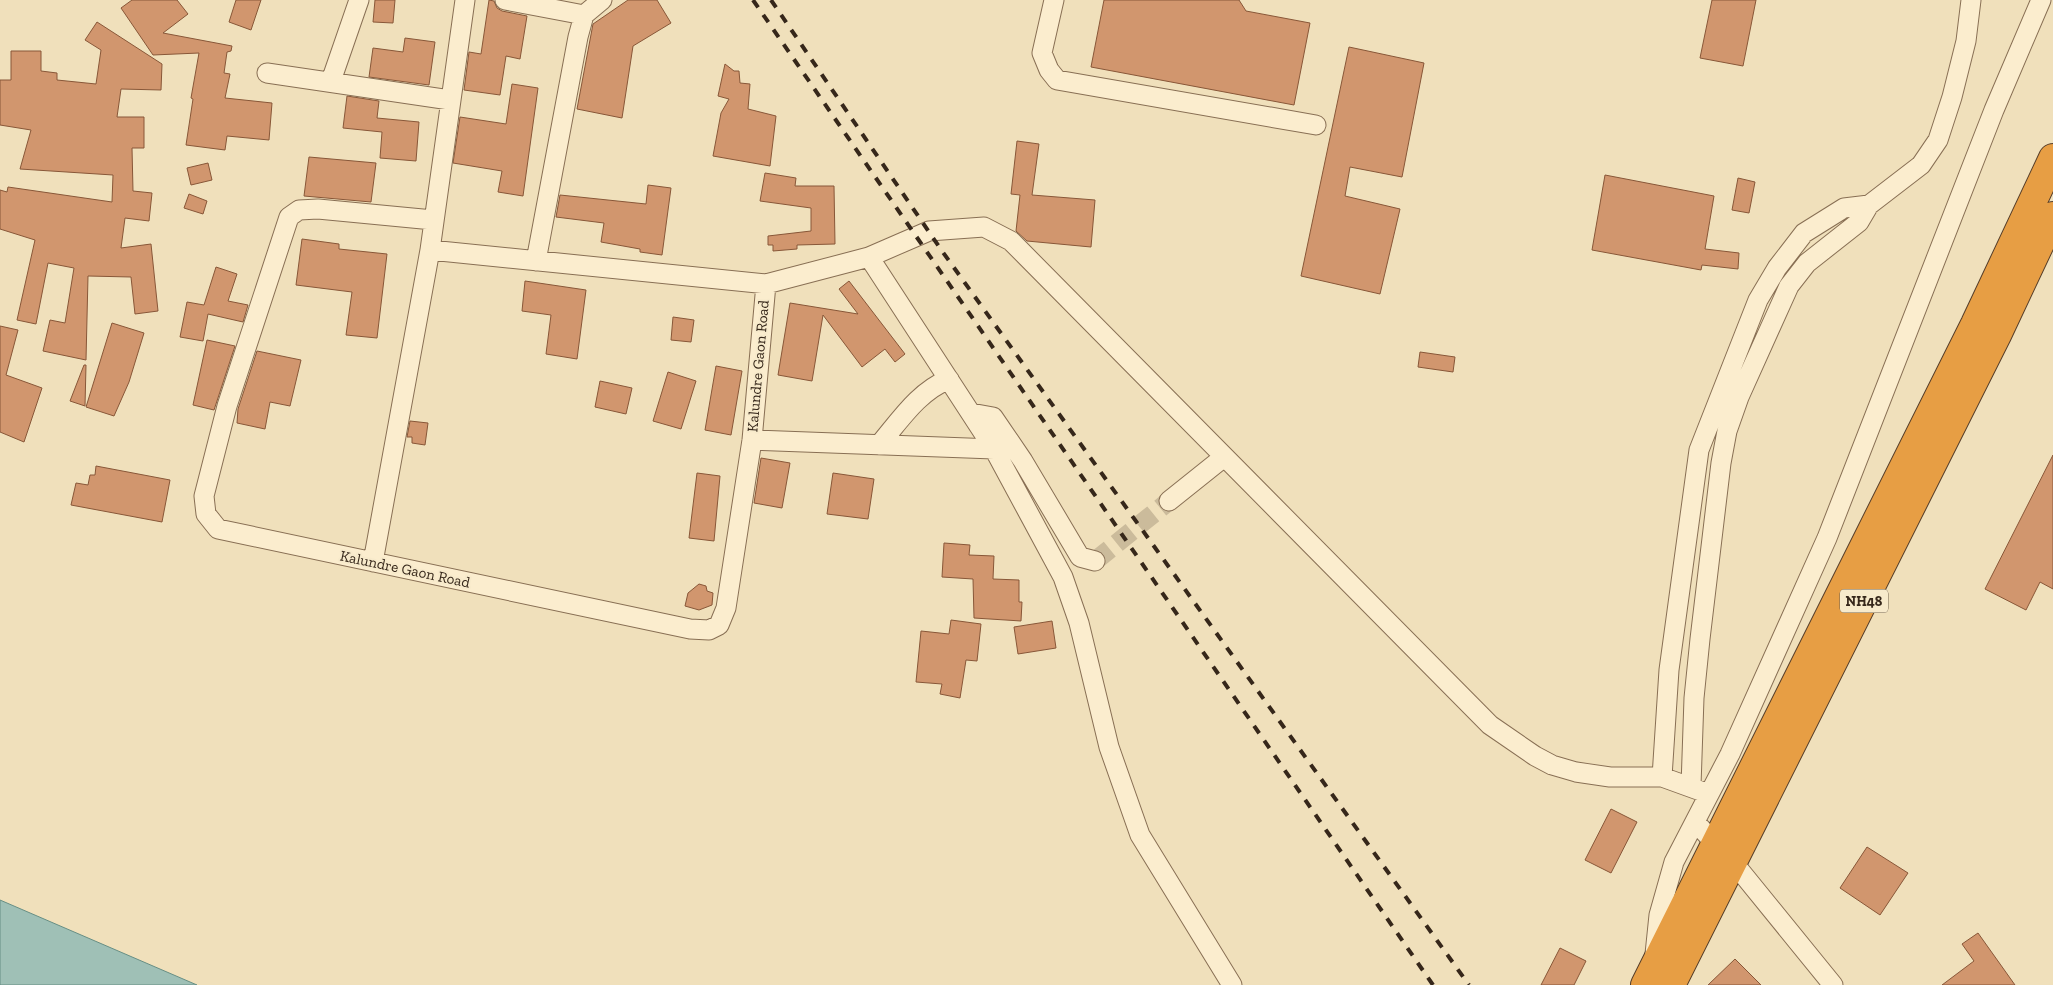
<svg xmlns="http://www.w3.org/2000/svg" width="2053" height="985" viewBox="0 0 2053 985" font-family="'Zilla Slab',serif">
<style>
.water{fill:#9fc0b6;stroke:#678e84}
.building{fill:#d1966e;stroke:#885738}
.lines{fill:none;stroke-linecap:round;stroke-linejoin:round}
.minor-tunnel{stroke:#cbbb9b;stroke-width:19;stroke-dasharray:19 9;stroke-linecap:butt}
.minor-casing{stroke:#886f54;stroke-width:21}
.highway-casing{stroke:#553d29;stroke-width:30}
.minor{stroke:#fbedce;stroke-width:19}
.highway{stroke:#e79e44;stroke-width:28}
.rail{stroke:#36271a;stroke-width:4;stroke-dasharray:9 9;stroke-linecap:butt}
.labels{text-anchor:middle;stroke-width:4;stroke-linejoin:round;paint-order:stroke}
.shield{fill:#f7eacb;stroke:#70624f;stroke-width:1}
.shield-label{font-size:14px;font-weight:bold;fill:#36271a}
.street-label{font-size:15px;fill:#36271a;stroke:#f7eacb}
</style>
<rect width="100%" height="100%" fill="#f0e0bb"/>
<!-- water -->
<path class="water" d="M 0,900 L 197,985 L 0,985 Z"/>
<!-- building -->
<path class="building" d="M 132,0 L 177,0 L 188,14 L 163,33 L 232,46 L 231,51 L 227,52 L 224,73 L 230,74 L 225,98 L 272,103 L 269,140 L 227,136 L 225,150 L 186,145 L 193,99 L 191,98 L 199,53 L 153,55 L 121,8 Z
M 236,0 L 261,0 L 251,30 L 229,22 Z
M 375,0 L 395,0 L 393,23 L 373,22 Z
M 489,0 L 494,1 L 497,8 L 502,11 L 527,16 L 520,59 L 506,56 L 500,95 L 464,90 L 469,52 L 481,54 Z
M 628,0 L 657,0 L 671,23 L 633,46 L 622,118 L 577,109 L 593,24 Z
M 1104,0 L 1239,0 L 1246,11 L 1310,23 L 1294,105 L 1091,67 Z
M 1712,0 L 1756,0 L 1743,66 L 1700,58 Z
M 97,22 L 162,64 L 161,90 L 121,89 L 117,117 L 144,117 L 144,148 L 132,148 L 133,191 L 152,193 L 149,221 L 125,218 L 121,248 L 151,244 L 158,311 L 135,314 L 131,277 L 88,276 L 86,360 L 43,351 L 50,320 L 65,323 L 74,268 L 48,263 L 36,324 L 17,320 L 35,240 L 0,229 L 0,190 L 7,192 L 8,187 L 112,202 L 113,175 L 20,169 L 31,130 L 0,125 L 0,80 L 11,80 L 11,51 L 41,51 L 41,71 L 57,73 L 57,80 L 96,84 L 101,50 L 85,40 Z
M 405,38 L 435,42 L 429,85 L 369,77 L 373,48 L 403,52 Z
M 1349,47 L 1424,63 L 1402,177 L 1350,167 L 1345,196 L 1400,209 L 1380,294 L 1301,276 Z
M 725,64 L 734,71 L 739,71 L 740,83 L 750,84 L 748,109 L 776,116 L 770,166 L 713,156 L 721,113 L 729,99 L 718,96 Z
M 512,84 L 538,88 L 523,196 L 498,192 L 502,171 L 453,163 L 460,117 L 506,124 Z
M 347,96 L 379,101 L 377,118 L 419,122 L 416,161 L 380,158 L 382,132 L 343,128 Z
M 1017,141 L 1039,144 L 1032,195 L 1095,200 L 1091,247 L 1027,241 L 1016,231 L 1020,195 L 1011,194 Z
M 309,157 L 376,163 L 371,202 L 304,196 Z
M 208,163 L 212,180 L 191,185 L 187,168 Z
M 765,173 L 796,178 L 795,186 L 834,186 L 835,244 L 797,245 L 797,249 L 773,251 L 773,245 L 768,245 L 768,236 L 811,231 L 811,208 L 760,201 Z
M 1605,175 L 1714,196 L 1705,249 L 1739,253 L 1738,269 L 1702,265 L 1701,270 L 1592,250 Z
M 1738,178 L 1755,182 L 1749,213 L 1732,210 Z
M 648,185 L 671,188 L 662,255 L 640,252 L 640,249 L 601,242 L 604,223 L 556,217 L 560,195 L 646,204 Z
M 189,194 L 207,201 L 203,214 L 184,208 Z
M 302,239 L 339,244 L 339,249 L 387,254 L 377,338 L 346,335 L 352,292 L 296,285 Z
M 216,267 L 237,274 L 228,301 L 248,305 L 243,322 L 208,314 L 203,341 L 180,337 L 187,302 L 204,305 Z
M 525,281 L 586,290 L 577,359 L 546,354 L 551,315 L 522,311 Z
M 849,281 L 905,354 L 895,362 L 885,349 L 862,367 L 823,315 L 812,381 L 778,375 L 790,303 L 858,314 L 839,289 Z
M 673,317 L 694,320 L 691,342 L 671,340 Z
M 112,323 L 144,333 L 129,382 L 114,416 L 86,407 Z
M 0,326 L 18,330 L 6,375 L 42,388 L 24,442 L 0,432 Z
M 207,340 L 235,346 L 214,410 L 193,405 Z
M 257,351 L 301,360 L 290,406 L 270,402 L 265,429 L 237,423 L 238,409 Z
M 1420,352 L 1455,357 L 1453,372 L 1418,367 Z
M 84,365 L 86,365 L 85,406 L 70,401 Z
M 716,366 L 742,371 L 731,435 L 705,430 Z
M 668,372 L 696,381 L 681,429 L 653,421 Z
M 600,381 L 632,388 L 626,414 L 595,407 Z
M 410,421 L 428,423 L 425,445 L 412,443 L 412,437 L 407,437 Z
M 2053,455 L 2053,589 L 2040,582 L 2026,610 L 1985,589 Z
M 761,458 L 790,463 L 782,508 L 754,503 Z
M 96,466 L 170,480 L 162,522 L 71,505 L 76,483 L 88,485 L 90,475 L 95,475 Z
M 697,473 L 720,476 L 714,541 L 689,538 Z
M 833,473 L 874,479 L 868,519 L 827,514 Z
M 944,543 L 970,545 L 969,555 L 994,556 L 993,579 L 1019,580 L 1019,602 L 1022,602 L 1021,621 L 974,618 L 973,579 L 942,577 Z
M 699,584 L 706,586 L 707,591 L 713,593 L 712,605 L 699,610 L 685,606 L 688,593 Z
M 951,620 L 981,624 L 977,661 L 966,660 L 960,698 L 940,694 L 942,684 L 916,682 L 921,631 L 949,634 Z
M 1052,621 L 1056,648 L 1018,654 L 1014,627 Z
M 1611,809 L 1637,822 L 1611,873 L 1585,860 Z
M 1867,847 L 1908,873 L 1880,915 L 1840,888 Z
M 1978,933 L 2015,985 L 1942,985 L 1974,961 L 1962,944 Z
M 1560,948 L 1586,961 L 1574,985 L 1541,985 Z
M 1735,959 L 1761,985 L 1708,985 Z"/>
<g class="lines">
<!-- minor-tunnel -->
<path class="minor-tunnel" d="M 1095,561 L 1169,501"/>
<defs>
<path id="minor" d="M 465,0 L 430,250 L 766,284 L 869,257 L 929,231 L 984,227 L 1011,241 L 1490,725 L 1535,756 L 1552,765 L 1576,772 L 1610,777 L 1662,777 L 1709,794
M 505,0 L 584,15
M 1054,0 L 1042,53 L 1049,70 L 1057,80 L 1316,125
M 267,73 L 450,100
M 331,81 L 359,0
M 433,220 L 318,209 L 299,210 L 289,217 L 227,406 L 204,496 L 206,514 L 218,529 L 690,629 L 709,630 L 719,625 L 726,608 L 752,440 L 766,284
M 869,257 L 994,449 L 1063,577 L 1079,623 L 1109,747 L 1140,835 L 1232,985
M 536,261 L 578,37 L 584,15 L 602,0
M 971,413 L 993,417 L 1023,461 L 1080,557 L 1095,561
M 752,440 L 994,449
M 879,445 C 901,419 918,392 949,379
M 1169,501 L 1224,457
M 373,562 L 430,250
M 1662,777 L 1669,670 L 1699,450 L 1758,300 L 1777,268 L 1804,233 L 1844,208 L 1869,205 L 1921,165 L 1938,140 L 1952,97 L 1966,41 L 1971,0
M 1691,786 L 1694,698 L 1700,639 L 1721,463 L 1727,431 L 1739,397 L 1789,286 L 1807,263 L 1859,222 L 1869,205
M 1695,822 L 1733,862 L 1833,985
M 1655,954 L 1659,915 L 1674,862 L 1730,754 L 1827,538 L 1994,110 L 2041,0"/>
<path id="highway" d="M 1645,985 L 1975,324 L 2053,158
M 1671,985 L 1997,335 L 2053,216"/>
</defs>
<!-- minor casing -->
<use href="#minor" class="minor-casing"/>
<!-- highway casing -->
<use href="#highway" class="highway-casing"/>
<!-- minor -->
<use href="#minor" class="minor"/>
<!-- highway -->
<use href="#highway" class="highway"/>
<!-- rail -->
<path class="rail" d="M 753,0 L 1433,985
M 771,0 L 942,251 L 1469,985"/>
</g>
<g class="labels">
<!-- shield labels -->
<rect class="shield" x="1840" y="589.5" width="48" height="23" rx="4"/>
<g class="shield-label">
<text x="1864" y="606">NH48</text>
</g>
<!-- street labels -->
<g class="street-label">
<text transform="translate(758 366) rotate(-85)" y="5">Kalundre Gaon Road</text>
<text transform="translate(405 569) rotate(12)" y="5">Kalundre Gaon Road</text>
</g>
</g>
</svg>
